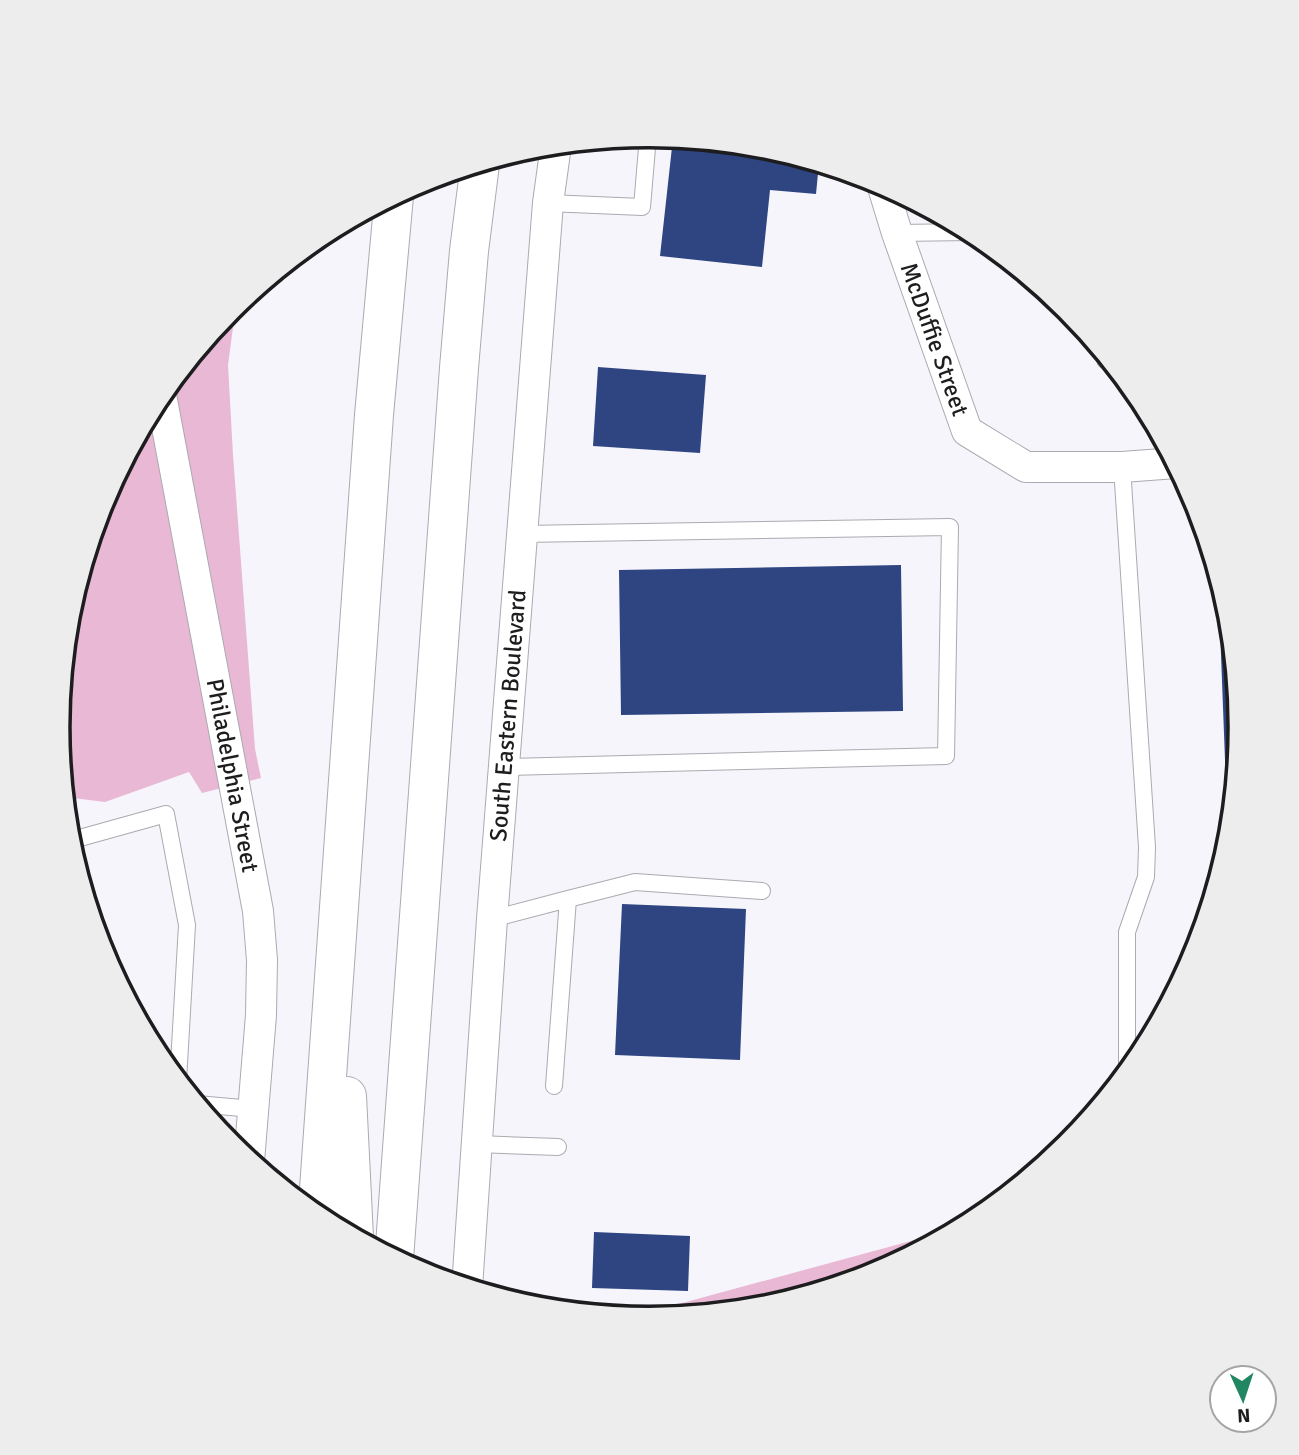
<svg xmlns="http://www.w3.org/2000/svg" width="1299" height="1455" viewBox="0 0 1299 1455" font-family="Signika,sans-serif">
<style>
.green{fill:#e8b8d4}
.building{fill:#2e4582}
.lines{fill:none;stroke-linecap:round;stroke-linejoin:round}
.lane-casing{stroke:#abaab0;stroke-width:18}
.street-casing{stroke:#abaab0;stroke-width:32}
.highway-casing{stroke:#abaab0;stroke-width:40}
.lane{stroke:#fff;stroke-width:16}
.street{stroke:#fff;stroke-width:30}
.highway{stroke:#fff;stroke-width:38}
.labels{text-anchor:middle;stroke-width:7;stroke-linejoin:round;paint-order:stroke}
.street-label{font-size:24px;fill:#1d1d1f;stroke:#fff}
.rim{fill:none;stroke:#1d1d1f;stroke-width:3.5}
</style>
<rect width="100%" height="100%" fill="#f6f5fb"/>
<!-- green -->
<path class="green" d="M 236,305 L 228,365 L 233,455 L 255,749 L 261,778 L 202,793 L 189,772 L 105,802 L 65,797 L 58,727 L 69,612 L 103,501 L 158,398 Z
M 966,1226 L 876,1274 L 765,1308 L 649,1319 L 631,1317 Z"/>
<!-- building -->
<path class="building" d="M 673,138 L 765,147 L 819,163 L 816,194 L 770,190 L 762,267 L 660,256 Z
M 598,367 L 706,375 L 700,453 L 593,446 Z
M 901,565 L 903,711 L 621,715 L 619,570 Z
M 1218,575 L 1230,612 L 1241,728 L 1233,813 L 1227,813 Z
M 1227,853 L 1218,883 L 1217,883 L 1216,854 Z
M 622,904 L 746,909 L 740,1060 L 615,1055 Z
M 594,1232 L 690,1236 L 688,1291 L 592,1288 Z"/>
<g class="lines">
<defs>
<path id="lane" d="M 548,203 L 642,207 L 648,136
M 897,233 L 971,232
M 1104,353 L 1105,360
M 1122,467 L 1147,847 L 1146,877 L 1127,932 L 1127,1074
M 504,767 L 946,756 L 950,527 L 522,534
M 69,841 L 166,814 L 187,925 L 178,1081
M 568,899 L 635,882 L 762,891
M 492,919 L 568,899 L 554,1086
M 197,1104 L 253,1109
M 477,1144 L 558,1147"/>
<g id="street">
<path id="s1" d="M 882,184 L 897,233 L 967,431 L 1026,467 L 1122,467 L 1176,463"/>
<path id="s2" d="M 161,395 L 258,911 L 262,960 L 261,1015 L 249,1161"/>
<path id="s3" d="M 467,1288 L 492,919 L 548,203 L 556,145"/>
</g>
<path id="highway" d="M 347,1096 L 354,1237
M 317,1217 L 374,415 L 394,196
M 394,1259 L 459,368 L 469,251 L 480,164"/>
</defs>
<!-- lane casing -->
<use href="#lane" class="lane-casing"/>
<!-- street casing -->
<use href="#street" class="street-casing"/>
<!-- highway casing -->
<use href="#highway" class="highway-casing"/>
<!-- lane -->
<use href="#lane" class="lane"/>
<!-- street -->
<use href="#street" class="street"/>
<!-- highway -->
<use href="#highway" class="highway"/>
</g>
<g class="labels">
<!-- street labels -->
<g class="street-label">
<text dy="8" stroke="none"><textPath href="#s1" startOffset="164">McDuffie Street</textPath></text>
<text dy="8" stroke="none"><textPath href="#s3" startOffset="574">South Eastern Boulevard</textPath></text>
<text dy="8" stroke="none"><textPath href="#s2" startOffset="387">Philadelphia Street</textPath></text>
</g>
</g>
<!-- crop -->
<path d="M0 0H1299V1455H0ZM70 727a579 579 0 1 1 1158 0a579 579 0 1 1-1158 0Z" fill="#ededed" fill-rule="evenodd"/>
<path class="rim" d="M70 727a579 579 0 1 1 1158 0a579 579 0 1 1-1158 0Z"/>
<!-- north arrow -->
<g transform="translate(1243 1399) rotate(177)"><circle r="33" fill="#ffffff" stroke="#a5a5a5" stroke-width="2"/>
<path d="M0-5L12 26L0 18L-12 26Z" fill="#208762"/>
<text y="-10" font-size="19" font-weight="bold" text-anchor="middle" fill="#1d1d1f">N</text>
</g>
</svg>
